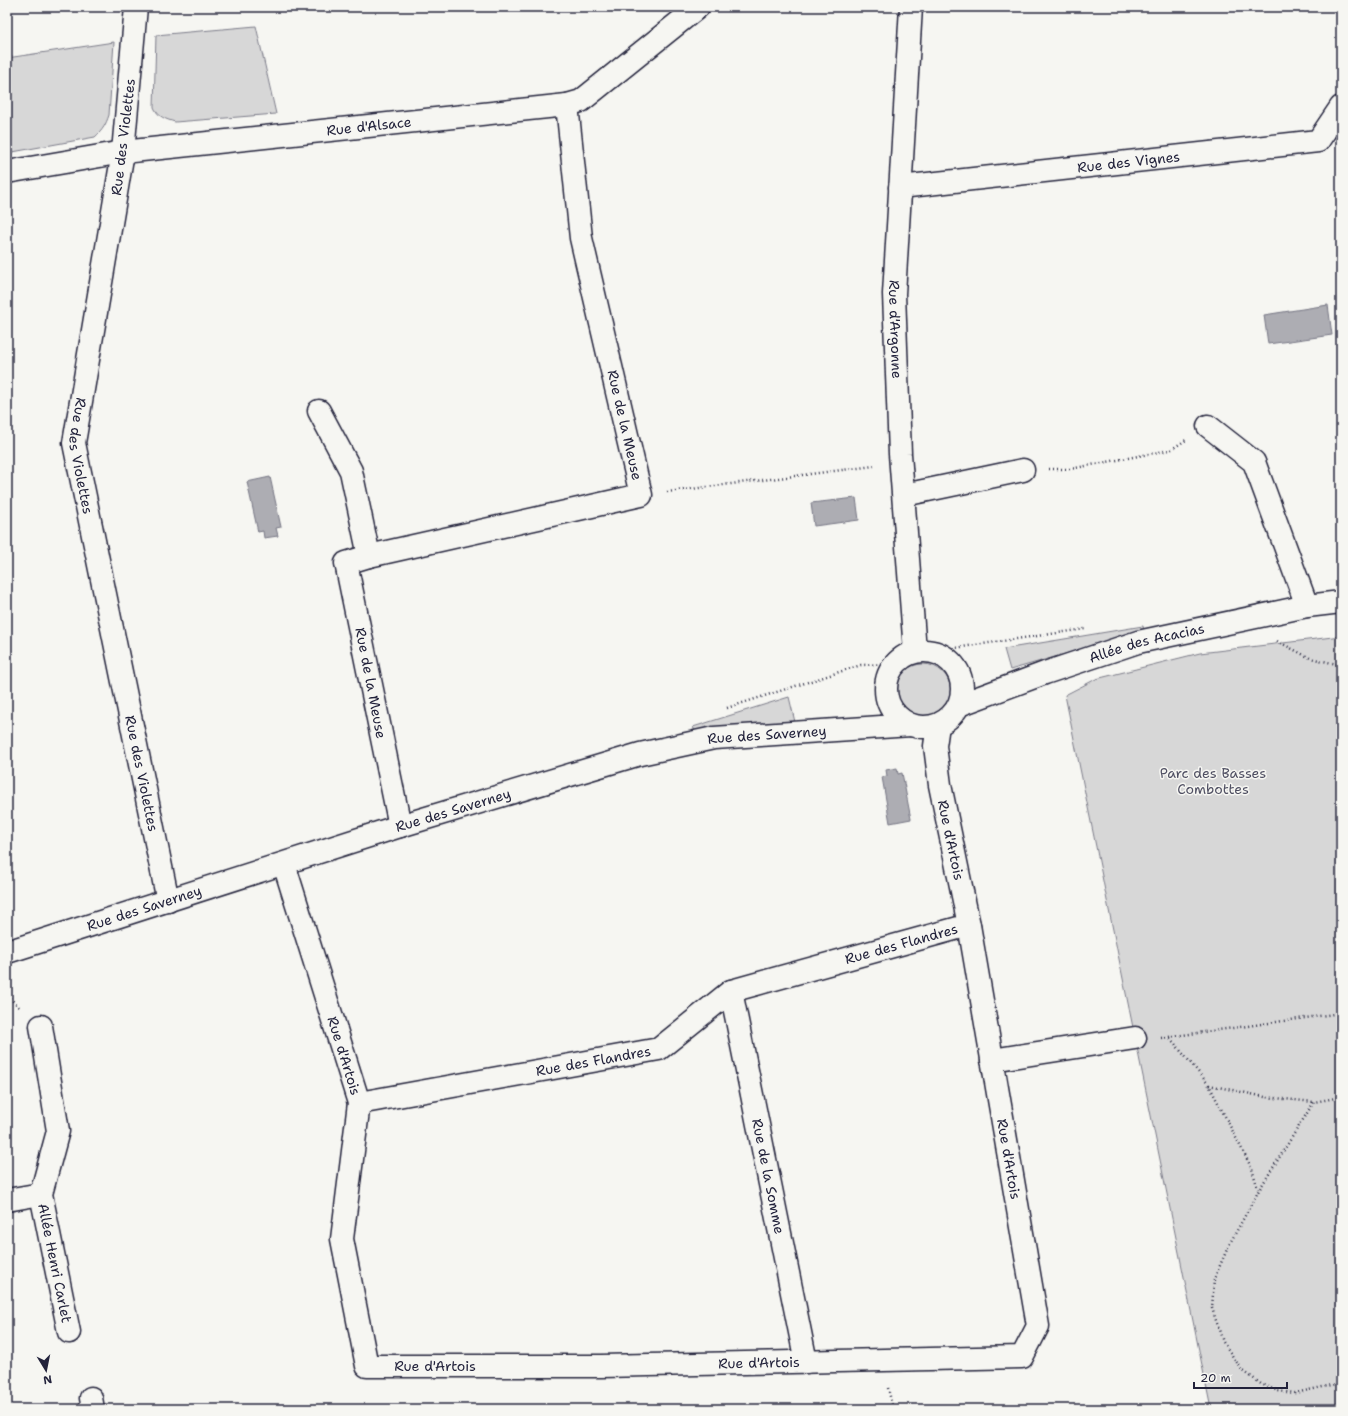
<svg xmlns="http://www.w3.org/2000/svg" width="1348" height="1416" viewBox="0 0 1348 1416" font-family="'Shantell Sans',sans-serif">
<style>
.green{fill:#d7d7d7;stroke:#7c7c89}
.water{fill:#adadb3;stroke:#757583}
.lines{fill:none;stroke-linecap:round;stroke-linejoin:round}
.minor-casing{stroke:#22223b;stroke-width:25}
.path{stroke:#22223b;stroke-width:2.5;stroke-dasharray:1 3;stroke-linecap:butt}
.minor{stroke:#f6f6f2;stroke-width:22}
.labels{text-anchor:middle;stroke-width:3;stroke-linejoin:round;paint-order:stroke}
.street-label{font-size:14px;fill:#22223b;stroke:#f6f6f2}
.park-label{font-size:14px;fill:#4f4f62;stroke:#f6f6f2}
</style>
<rect width="100%" height="100%" fill="#f6f6f2"/>
<filter id="ink" filterUnits="userSpaceOnUse"><feTurbulence type="fractalNoise" baseFrequency=".025" numOctaves="2"/><feDisplacementMap in="SourceGraphic" scale="8" xChannelSelector="R" yChannelSelector="G"/><feConvolveMatrix kernelMatrix="1 2 1 2 8 2 1 2 1" color-interpolation-filters="sRGB"/></filter>
<g filter="url(#ink)">
<!-- green -->
<path class="green" d="M 256,26 L 276,114 L 175,122 C 165,119 158,117 154,107 L 156,35 Z
M 114,42 L 109,115 C 106,124 103,130 95,137 L 7,153 L 7,58 Z
M 1143,626 L 1144,631 L 1010,670 L 1004,649 Z
M 1341,636 L 1341,1409 L 1211,1409 L 1065,695 L 1096,679 L 1200,653 Z
M895 692a28 28 0 1 1 56 0a28 28 0 1 1-56 0Z
M 789,697 L 795,722 L 727,726 L 696,733 L 693,727 Z"/>
<!-- water -->
<path class="water" d="M 1328,305 L 1332,335 L 1268,344 L 1264,315 Z
M 270,477 L 281,527 L 276,528 L 278,536 L 264,538 L 263,531 L 258,532 L 247,482 Z
M 856,498 L 859,520 L 814,526 L 811,503 Z
M 897,768 L 898,774 L 902,773 L 911,819 L 890,823 L 882,777 L 887,776 L 886,770 Z"/>
<g class="lines">
<defs>
<g id="minor">
<path id="s1" d="M 136,7 L 123,152 L 74,443 L 168,901"/>
<path id="s2" d="M 911,7 L 894,294 L 900,454 L 915,651"/>
<path id="s3" d="M 7,172 L 123,152 L 567,105 L 581,101 L 698,7"/>
<path id="s4" d="M 900,187 L 1318,141 L 1341,107"/>
<path d="M 319,411 L 351,471 L 369,556"/>
<path d="M 1208,426 L 1254,462 L 1307,606"/>
<path d="M 904,495 L 1023,470"/>
<circle cx="924" cy="689" r="38"/>
<path id="s5" d="M 959,705 L 1045,673 L 1138,642 L 1307,606 L 1341,602"/>
<path d="M 400,826 L 346,563 L 369,556 L 641,495 L 581,238 L 567,105"/>
<path id="s6" d="M 284,864 L 359,1103 L 342,1239 L 367,1366 L 601,1366 L 1022,1357 L 1038,1326 L 969,925 L 940,785 L 935,746 L 938,725"/>
<path id="s7" d="M 7,952 L 400,826 L 640,754 L 714,738 L 911,725"/>
<path id="s8" d="M 731,991 L 806,1362"/>
<path id="s9" d="M 41,1026 L 58,1131 L 41,1194 L 69,1332"/>
<path d="M 992,1060 L 1135,1038"/>
<path id="s10" d="M 359,1103 L 659,1049 L 731,991 L 969,925"/>
<path d="M 7,1200 L 41,1194"/>
<path d="M 91,1398 L 93,1409"/>
</g>
</defs>
<!-- minor casing -->
<use href="#minor" class="minor-casing"/>
<!-- path -->
<path class="path" d="M 1049,469 L 1070,469 L 1170,450 L 1186,440
M 667,492 L 874,466
M 1277,641 L 1310,658 L 1341,665
M 941,650 L 1085,629
M 727,708 L 861,665 L 892,664
M 7,995 L 21,1009
M 1161,1038 L 1341,1013
M 1170,1038 L 1209,1085 L 1252,1169 L 1258,1189
M 1209,1085 L 1265,1097 L 1314,1102
M 1341,1097 L 1314,1102 L 1259,1190 L 1229,1245 L 1214,1279 L 1212,1308 L 1223,1342 L 1242,1370 L 1261,1384 L 1278,1391 L 1295,1393 L 1341,1383
M 888,1388 L 893,1409"/>
<!-- minor -->
<use href="#minor" class="minor"/>
</g>
</g>
<g class="labels">
<!-- street labels -->
<g class="street-label">
<text dy="5" stroke="none"><textPath href="#s3" startOffset="365">Rue d'Alsace</textPath></text>
<text transform="translate(123 137) rotate(-83)" y="5">Rue des Violettes</text>
<text dy="5" stroke="none"><textPath href="#s4" startOffset="230">Rue des Vignes</textPath></text>
<text dy="5" stroke="none"><textPath href="#s2" startOffset="323">Rue d'Argonne</textPath></text>
<text transform="translate(625 425) rotate(77)" y="5">Rue de la Meuse</text>
<text dy="5" stroke="none"><textPath href="#s1" startOffset="454">Rue des Violettes</textPath></text>
<text dy="5" stroke="none"><textPath href="#s5" startOffset="198">Allée des Acacias</textPath></text>
<text transform="translate(371 683) rotate(79)" y="5">Rue de la Meuse</text>
<text dy="5" stroke="none"><textPath href="#s7" startOffset="792">Rue des Saverney</textPath></text>
<text dy="5" stroke="none"><textPath href="#s1" startOffset="778">Rue des Violettes</textPath></text>
<text dy="5" stroke="none"><textPath href="#s7" startOffset="468">Rue des Saverney</textPath></text>
<text transform="translate(951 840) rotate(78)" y="5">Rue d'Artois</text>
<text dy="5" stroke="none"><textPath href="#s7" startOffset="144">Rue des Saverney</textPath></text>
<text dy="5" stroke="none"><textPath href="#s10" startOffset="574">Rue des Flandres</textPath></text>
<text dy="5" stroke="none"><textPath href="#s6" startOffset="201">Rue d'Artois</textPath></text>
<text dy="5" stroke="none"><textPath href="#s10" startOffset="238">Rue des Flandres</textPath></text>
<text transform="translate(1009 1159) rotate(80)" y="5">Rue d'Artois</text>
<text dy="5" stroke="none"><textPath href="#s8" startOffset="189">Rue de la Somme</textPath></text>
<text dy="5" stroke="none"><textPath href="#s9" startOffset="242">Allée Henri Carlet</textPath></text>
<text dy="5" stroke="none"><textPath href="#s6" startOffset="909">Rue d'Artois</textPath></text>
<text dy="5" stroke="none"><textPath href="#s6" startOffset="585">Rue d'Artois</textPath></text>
</g>
<!-- park labels -->
<g class="park-label">
<text x="1213" y="778">Parc des Basses<tspan x="1213" dy="16">Combottes</tspan></text>
</g>
</g>
<!-- margin -->
<rect width="1348" height="1416" fill="none" stroke="#f6f6f2" stroke-width="24"/>
<rect x="12" y="12" width="1324" height="1392" fill="none" stroke="#22223b" stroke-width="1.5" filter="url(#ink)"/>
<!-- north arrow -->
<g transform="translate(46 1370) rotate(170)" stroke="#f6f6f2" stroke-width="3" paint-order="stroke">
<path d="M0-3L7 15L0 10L-7 15Z" fill="#22223b"/>
<text y="-6" font-size="11" font-weight="bold" text-anchor="middle" fill="#22223b">N</text>
</g>
<!-- scale -->
<path d="M1194 1382v6h93v-6" fill="none" stroke="#22223b" stroke-width="2"/>
<text x="1200" y="1382" font-size="12" fill="#22223b" stroke="#f6f6f2" stroke-width="3" paint-order="stroke">20 m</text>
</svg>
